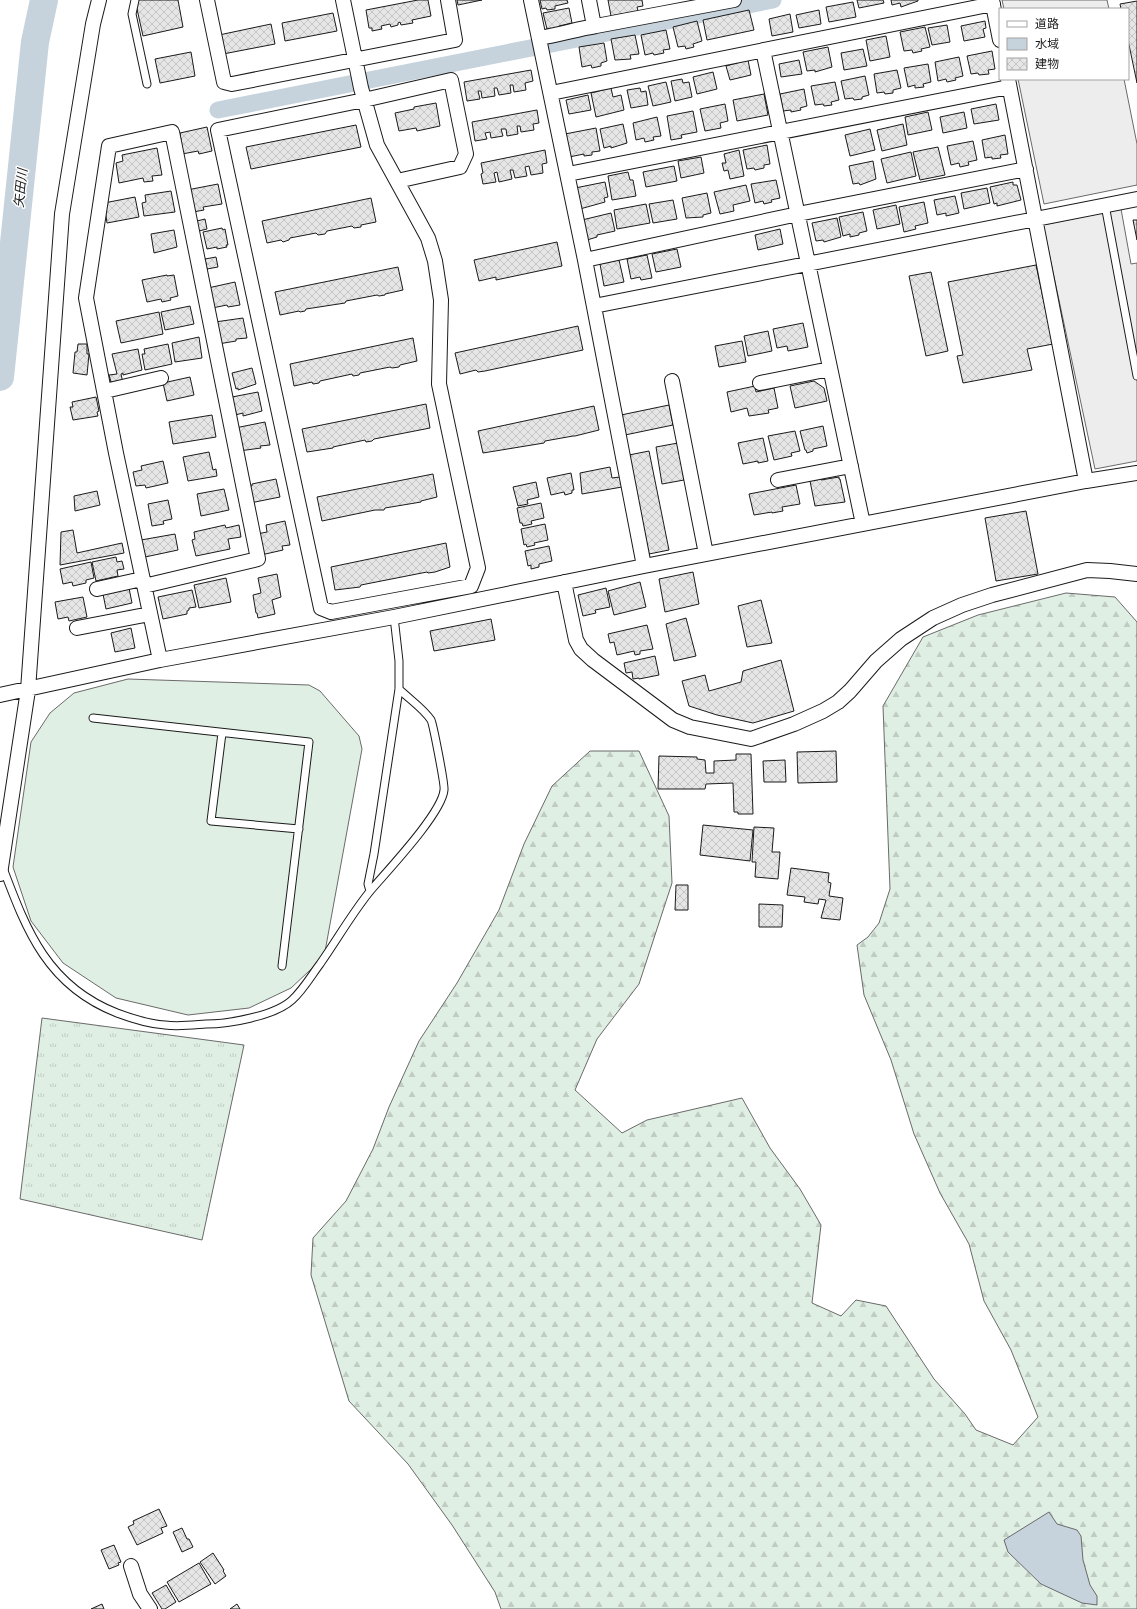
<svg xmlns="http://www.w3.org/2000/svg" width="1137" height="1609" viewBox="0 0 1137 1609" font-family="'Open Sans','Noto Sans JP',sans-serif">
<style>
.grass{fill:url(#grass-tufts);stroke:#6a6a6a}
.forest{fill:url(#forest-firs);stroke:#6a6a6a}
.garden{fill:#e0efe3;stroke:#6a6a6a}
.parking{fill:#ededed;stroke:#6a6a6a}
.water{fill:#c6d2dc;stroke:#6a6a6a}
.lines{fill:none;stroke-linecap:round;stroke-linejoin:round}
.canal{stroke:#c6d2dc;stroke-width:17}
.river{stroke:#c6d2dc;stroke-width:28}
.building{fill:url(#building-cross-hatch);stroke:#1a1a1a}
.lane-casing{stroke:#1a1a1a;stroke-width:9}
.street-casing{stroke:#1a1a1a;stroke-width:16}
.lane{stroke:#fff;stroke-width:7}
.street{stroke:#fff;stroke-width:14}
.labels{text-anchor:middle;stroke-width:3;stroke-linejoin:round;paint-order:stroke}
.water-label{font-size:13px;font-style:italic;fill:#1a1a1a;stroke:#fff}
</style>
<defs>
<pattern id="grass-tufts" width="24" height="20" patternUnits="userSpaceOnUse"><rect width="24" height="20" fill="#e0efe3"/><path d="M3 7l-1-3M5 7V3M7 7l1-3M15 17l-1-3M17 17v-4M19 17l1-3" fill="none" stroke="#c0ccc2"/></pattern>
<pattern id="forest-firs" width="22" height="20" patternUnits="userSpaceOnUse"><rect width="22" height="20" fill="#e0efe3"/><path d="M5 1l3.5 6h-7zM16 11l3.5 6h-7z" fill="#c0ccc2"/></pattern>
<pattern id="building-cross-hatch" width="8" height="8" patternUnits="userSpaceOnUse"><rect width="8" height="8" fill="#e6e6e6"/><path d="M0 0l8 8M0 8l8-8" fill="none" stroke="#c5c5c5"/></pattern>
</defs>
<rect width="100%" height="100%" fill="#fff"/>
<!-- grass -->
<path class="grass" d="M 42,1018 L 244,1045 L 202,1240 L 20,1199 Z"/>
<!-- forest -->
<path class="forest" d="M 1066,593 L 1115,597 L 1137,622 L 1137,1609 L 501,1609 L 495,1592 L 452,1525 L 408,1464 L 349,1401 L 311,1275 L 313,1238 L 346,1201 L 373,1149 L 389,1107 L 419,1041 L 457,983 L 499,910 L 524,844 L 552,786 L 590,751 L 639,751 L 669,816 L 672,883 L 639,984 L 597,1039 L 575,1090 L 622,1133 L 647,1120 L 742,1098 L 770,1148 L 800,1189 L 821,1225 L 812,1303 L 841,1316 L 856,1300 L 886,1306 L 934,1379 L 965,1414 L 976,1430 L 1013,1445 L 1038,1417 L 1011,1350 L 984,1301 L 969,1244 L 940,1193 L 914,1134 L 891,1060 L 864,995 L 857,945 L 868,937 L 879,923 L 890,889 L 883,706 L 923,637 L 978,615 Z"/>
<!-- garden -->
<path class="garden" d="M 128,679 L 309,685 L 320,691 L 359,736 L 362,749 L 324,957 L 291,988 L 249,1008 L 188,1015 L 116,998 L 63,963 L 31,921 L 13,867 L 31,742 L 50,713 L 74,693 Z"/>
<!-- parking -->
<path class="parking" d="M 1002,0 L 1107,0 L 1109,9 L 1004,9 Z
M 1018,79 L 1124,79 L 1137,144 L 1137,185 L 1044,204 Z
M 1121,209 L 1131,264 L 1137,263 L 1137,461 L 1095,469 L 1043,225 Z"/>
<!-- water -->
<path class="water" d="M 1049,1512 L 1057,1524 L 1077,1530 L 1081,1536 L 1083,1560 L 1090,1585 L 1097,1596 L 1097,1605 L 1082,1603 L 1041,1584 L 1008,1552 L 1004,1540 Z"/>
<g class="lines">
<!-- canal -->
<path class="canal" d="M 218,110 L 773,0"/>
<!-- river -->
<path class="river" d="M 0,377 L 35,42 L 44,0"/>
</g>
<!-- building -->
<path class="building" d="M 135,0 L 178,0 L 183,27 L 143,36 Z
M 418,0 L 428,0 L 431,16 L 412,20 L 413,23 L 401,25 L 400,22 L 398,23 L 398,25 L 391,27 L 390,24 L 381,26 L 382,29 L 372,31 L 372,28 L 369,28 L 366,10 Z
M 457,0 L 482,0 L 458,5 Z
M 540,0 L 567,0 L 568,3 L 555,6 L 555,9 L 547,10 L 546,8 L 542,9 Z
M 608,0 L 642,0 L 643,6 L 637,7 L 638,11 L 611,16 Z
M 857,0 L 883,0 L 884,3 L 859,8 Z
M 891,0 L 918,0 L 918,1 L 901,7 L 900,3 L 892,5 Z
M 1137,1 L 1137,83 L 1128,40 L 1128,9 L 1121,9 L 1120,4 Z
M 853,2 L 856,17 L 829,22 L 826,7 Z
M 569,8 L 572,23 L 559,26 L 560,29 L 551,31 L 551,28 L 547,29 L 543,13 Z
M 749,10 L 754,30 L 707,40 L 703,20 Z
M 819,10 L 821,24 L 799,28 L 796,15 Z
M 333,13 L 337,31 L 285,41 L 282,23 Z
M 790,14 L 793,32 L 772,36 L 769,19 Z
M 697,21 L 702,41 L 693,44 L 694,47 L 686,49 L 685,46 L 678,47 L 673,27 Z
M 985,21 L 986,28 L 983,29 L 985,37 L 964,41 L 961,26 Z
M 271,24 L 275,44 L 223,54 L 219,35 Z
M 947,25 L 950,42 L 932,45 L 928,28 Z
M 925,27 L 930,47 L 921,49 L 922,51 L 913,53 L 912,50 L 904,51 L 900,32 Z
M 666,30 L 670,49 L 663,50 L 664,53 L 654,55 L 653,53 L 645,55 L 641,35 Z
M 635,35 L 639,54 L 630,55 L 631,59 L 615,60 L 611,39 Z
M 886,36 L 890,57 L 870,61 L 866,40 Z
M 604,43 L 607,61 L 601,63 L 601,66 L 592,68 L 591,65 L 582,67 L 579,47 Z
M 828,47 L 832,67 L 815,72 L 815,70 L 807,71 L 803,52 Z
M 863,49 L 867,66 L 844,70 L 841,53 Z
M 992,51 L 995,69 L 988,70 L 989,74 L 979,75 L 978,73 L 971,74 L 967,56 Z
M 191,52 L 195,76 L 160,83 L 155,59 Z
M 959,57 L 963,76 L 955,78 L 956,80 L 947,82 L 946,79 L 938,81 L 935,62 Z
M 748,60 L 751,75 L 730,80 L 726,66 Z
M 799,60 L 802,74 L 781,77 L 779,64 Z
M 928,64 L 931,82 L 923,84 L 924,87 L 915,88 L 915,85 L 908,87 L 904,68 Z
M 531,70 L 533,81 L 525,83 L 526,90 L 514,92 L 513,85 L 510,85 L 511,93 L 499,95 L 497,88 L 494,88 L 495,96 L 482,98 L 481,91 L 478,91 L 480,99 L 467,101 L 464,82 Z
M 897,70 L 901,88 L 893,90 L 893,93 L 885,94 L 884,92 L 877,93 L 874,74 Z
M 713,72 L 717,89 L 697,94 L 693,77 Z
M 865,76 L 869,95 L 862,97 L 862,99 L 854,100 L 853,98 L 845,99 L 841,81 Z
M 682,79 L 683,83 L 689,82 L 692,97 L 675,101 L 671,81 Z
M 666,82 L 671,102 L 653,106 L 648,86 Z
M 835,82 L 839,100 L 831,102 L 832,105 L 824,106 L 823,104 L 815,105 L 811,86 Z
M 611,88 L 613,97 L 621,95 L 624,110 L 596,117 L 591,93 Z
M 640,88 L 641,92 L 646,91 L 648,105 L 631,108 L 627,90 Z
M 804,89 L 807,106 L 800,108 L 801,110 L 791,112 L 791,110 L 783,111 L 780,94 Z
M 764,94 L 768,115 L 737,121 L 733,100 Z
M 588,95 L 591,110 L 569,114 L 566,100 Z
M 436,103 L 440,126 L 417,131 L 416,128 L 399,131 L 395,113 L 414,109 L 414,107 Z
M 725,104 L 728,121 L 720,123 L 721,128 L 705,131 L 700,109 Z
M 996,104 L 999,120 L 974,124 L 971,109 Z
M 537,110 L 539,123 L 533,124 L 534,130 L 521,132 L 520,126 L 517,126 L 518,134 L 507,136 L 506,129 L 501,129 L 503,136 L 491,138 L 490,132 L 485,133 L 487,139 L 475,141 L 472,122 Z
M 693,111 L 697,132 L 681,135 L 682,138 L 671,140 L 667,116 Z
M 928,112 L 932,130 L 908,135 L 905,117 Z
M 964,112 L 967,128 L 943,133 L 940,117 Z
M 657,117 L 661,136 L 653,137 L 654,140 L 645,142 L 644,138 L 636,140 L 633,123 Z
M 623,124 L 627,143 L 611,148 L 611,146 L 604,148 L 600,129 Z
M 903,124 L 907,145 L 882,151 L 877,130 Z
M 356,125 L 361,147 L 251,169 L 246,147 Z
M 207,127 L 212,151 L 199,154 L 198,151 L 182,154 L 179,140 L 181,140 L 180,133 Z
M 596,128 L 600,151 L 592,152 L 592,155 L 584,156 L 584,154 L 569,157 L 565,134 Z
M 870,129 L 875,150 L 850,156 L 845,135 Z
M 1005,135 L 1008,154 L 1000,155 L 1001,158 L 992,159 L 992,157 L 985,158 L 982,140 Z
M 973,141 L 977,160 L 968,162 L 969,165 L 960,167 L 959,163 L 951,165 L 947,146 Z
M 767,145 L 770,164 L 764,165 L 764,168 L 755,170 L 754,168 L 747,169 L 743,150 Z
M 938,147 L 945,175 L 920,180 L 913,152 Z
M 157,148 L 162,175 L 152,176 L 153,181 L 144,182 L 143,178 L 119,183 L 116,163 L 123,161 L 122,155 Z
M 545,150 L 547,163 L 542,164 L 543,173 L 531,175 L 529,166 L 525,167 L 527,176 L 515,178 L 513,170 L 510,170 L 512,179 L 499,182 L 497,172 L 494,173 L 496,182 L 483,184 L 481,174 L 483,173 L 481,163 Z
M 739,150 L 744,176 L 730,179 L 728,170 L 724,171 L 722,163 L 726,163 L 724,154 Z
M 911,152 L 916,176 L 887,183 L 881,159 Z
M 701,157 L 704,173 L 681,178 L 678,161 Z
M 873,161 L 876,179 L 860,185 L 859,183 L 853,184 L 849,166 Z
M 674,166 L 677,181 L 646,187 L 643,172 Z
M 628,172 L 630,180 L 633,180 L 636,196 L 612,200 L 608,176 Z
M 776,180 L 780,198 L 771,200 L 772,202 L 764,204 L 763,201 L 755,203 L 751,184 Z
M 605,182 L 608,197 L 604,198 L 605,202 L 580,209 L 575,188 Z
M 1013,182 L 1013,185 L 1017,185 L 1021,200 L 997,206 L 997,203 L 994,204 L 990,187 Z
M 218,184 L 222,204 L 203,207 L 204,210 L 193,212 L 187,190 Z
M 746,185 L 750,201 L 733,205 L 734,211 L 720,214 L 714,192 Z
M 987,188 L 990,203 L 964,209 L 961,193 Z
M 171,191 L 175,212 L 144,216 L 142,203 L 146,202 L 145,195 Z
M 707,193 L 711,213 L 703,215 L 703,217 L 686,218 L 682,198 Z
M 955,196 L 959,213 L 946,216 L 946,213 L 937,215 L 934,200 Z
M 135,197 L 139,217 L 107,223 L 104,203 Z
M 371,198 L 376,222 L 361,225 L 361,227 L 354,228 L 352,226 L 327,231 L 325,234 L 318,235 L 316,233 L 290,238 L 289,240 L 283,242 L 281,240 L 267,243 L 262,221 Z
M 673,200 L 677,219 L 653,223 L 649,204 Z
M 924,202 L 928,223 L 915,226 L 916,229 L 904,232 L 899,207 Z
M 646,204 L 650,223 L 617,229 L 614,210 Z
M 896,205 L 900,224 L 877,229 L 873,210 Z
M 863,212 L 867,231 L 859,233 L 859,235 L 850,237 L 850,234 L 843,236 L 839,217 Z
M 611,213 L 615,231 L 597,235 L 597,237 L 587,240 L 582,220 Z
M 837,218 L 841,237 L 824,242 L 823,240 L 816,241 L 812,223 Z
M 205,219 L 207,229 L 195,232 L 193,222 Z
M 1133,220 L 1137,220 L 1137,240 Z
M 222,228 L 223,230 L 225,229 L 228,245 L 226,245 L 227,247 L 217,249 L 217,247 L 207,249 L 203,232 Z
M 780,229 L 783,244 L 758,250 L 755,235 Z
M 174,230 L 177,247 L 154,253 L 151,234 Z
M 557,242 L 562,266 L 496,280 L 496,277 L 479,281 L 474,260 Z
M 677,249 L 681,267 L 656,272 L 652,254 Z
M 647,255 L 652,278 L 641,280 L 640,277 L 631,279 L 627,259 Z
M 216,257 L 218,267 L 207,269 L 205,259 Z
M 619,260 L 624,282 L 604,286 L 600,264 Z
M 1036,265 L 1053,344 L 1027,349 L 1032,370 L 963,383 L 957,356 L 963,355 L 948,282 Z
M 398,267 L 403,290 L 385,294 L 385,295 L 379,296 L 377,295 L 346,301 L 345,303 L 306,309 L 305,311 L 300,312 L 299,311 L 280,315 L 275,292 Z
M 931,272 L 948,351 L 926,356 L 909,276 Z
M 167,275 L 167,276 L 174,275 L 178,296 L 170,298 L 171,300 L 162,302 L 161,299 L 147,302 L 142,280 Z
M 235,282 L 240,305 L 228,307 L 227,305 L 212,308 L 208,288 Z
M 190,306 L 194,324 L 165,330 L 161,312 Z
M 159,312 L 163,334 L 121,343 L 116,321 Z
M 243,318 L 247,338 L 236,339 L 236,341 L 218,344 L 215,322 Z
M 803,323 L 808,347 L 788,351 L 787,346 L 777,348 L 773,329 Z
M 578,326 L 583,350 L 485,371 L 478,372 L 476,370 L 460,374 L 455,353 Z
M 768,331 L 772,351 L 748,356 L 744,336 Z
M 199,337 L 202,358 L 175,362 L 172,343 Z
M 413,338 L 417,361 L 400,365 L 399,367 L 392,368 L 390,367 L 360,373 L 359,375 L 353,376 L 352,374 L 320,381 L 319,383 L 313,384 L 312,382 L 294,386 L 290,364 Z
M 742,341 L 746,362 L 719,367 L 715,346 Z
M 78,344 L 87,344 L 87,354 L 89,354 L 87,375 L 73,373 L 75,352 L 77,352 Z
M 168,344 L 172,364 L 145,370 L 142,354 L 145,354 L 144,349 Z
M 138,349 L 142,370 L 123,375 L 123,373 L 121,374 L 123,383 L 112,385 L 109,375 L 117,374 L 112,354 Z
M 252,368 L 256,384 L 238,390 L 238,388 L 236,389 L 232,373 Z
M 190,377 L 194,395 L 167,401 L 163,383 Z
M 814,381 L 824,388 L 827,401 L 795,408 L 790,386 Z
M 755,386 L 756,392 L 774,388 L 778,408 L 768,410 L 769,413 L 749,416 L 747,408 L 731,412 L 727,392 Z
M 258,392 L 262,411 L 243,416 L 243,413 L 235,415 L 232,397 Z
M 96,397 L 99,411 L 97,412 L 98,416 L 73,420 L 70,407 L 73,407 L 72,402 Z
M 426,404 L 430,428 L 374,439 L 372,441 L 366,442 L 365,440 L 333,447 L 333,448 L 307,452 L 302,429 Z
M 669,405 L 673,425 L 625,435 L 621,415 Z
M 594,406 L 599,430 L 575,436 L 573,436 L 545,441 L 544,443 L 483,453 L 478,431 Z
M 212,415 L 216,437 L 173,444 L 169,422 Z
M 265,422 L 270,445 L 260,446 L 261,448 L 239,451 L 235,428 Z
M 823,426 L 827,446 L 813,449 L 813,451 L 807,453 L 806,450 L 805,450 L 800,431 Z
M 795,431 L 800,451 L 791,453 L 792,456 L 774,460 L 768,436 Z
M 763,438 L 768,461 L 758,463 L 758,461 L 743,464 L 738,443 Z
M 678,443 L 684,480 L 662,484 L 656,447 Z
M 649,451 L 669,550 L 649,554 L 629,455 Z
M 209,452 L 213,470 L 216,469 L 217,476 L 188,481 L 183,457 Z
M 163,461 L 168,483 L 146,488 L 145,485 L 136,486 L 133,472 L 142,470 L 141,466 Z
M 610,467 L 612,478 L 620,477 L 622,487 L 582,494 L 580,473 Z
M 571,473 L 574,490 L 572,490 L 572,493 L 565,495 L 564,492 L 551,495 L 547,478 Z
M 433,474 L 437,497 L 421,501 L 421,502 L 385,508 L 384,510 L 375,510 L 322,521 L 317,497 Z
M 839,477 L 839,479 L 840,479 L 845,502 L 815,506 L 810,481 L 821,479 L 821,480 Z
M 276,479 L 280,497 L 250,503 L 247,487 L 252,486 L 252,484 Z
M 536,482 L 539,497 L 527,500 L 528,504 L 518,506 L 513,487 Z
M 796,485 L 800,504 L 782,507 L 783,511 L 772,513 L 772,512 L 754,515 L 749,494 Z
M 224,489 L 229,510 L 201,516 L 197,494 Z
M 97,491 L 100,505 L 75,511 L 74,496 Z
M 168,500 L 172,519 L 163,521 L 164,524 L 152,526 L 148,504 Z
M 541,503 L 544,518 L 531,521 L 532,524 L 523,526 L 522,523 L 520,523 L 517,508 Z
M 1026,511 L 1038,574 L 996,581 L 985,518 Z
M 285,521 L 290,545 L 282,546 L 283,550 L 261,555 L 257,534 L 267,532 L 266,525 Z
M 545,524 L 548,540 L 534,543 L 535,545 L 527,547 L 526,544 L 524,545 L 521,529 Z
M 225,525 L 226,528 L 239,525 L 241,537 L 228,539 L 230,549 L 196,556 L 192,540 L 195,539 L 194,532 Z
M 73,530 L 77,553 L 122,543 L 124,553 L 60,565 L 61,532 Z
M 175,534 L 178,550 L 145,557 L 141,540 Z
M 446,543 L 450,567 L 435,572 L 428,573 L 427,572 L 361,585 L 360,587 L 335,590 L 331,567 Z
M 549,546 L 552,561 L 539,564 L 539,567 L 531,569 L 531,565 L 528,566 L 525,551 Z
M 116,557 L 117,562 L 122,561 L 124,569 L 117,570 L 118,576 L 96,581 L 92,562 Z
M 91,562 L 94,578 L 86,580 L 86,583 L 73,586 L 72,582 L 63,584 L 60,569 Z
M 693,572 L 699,604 L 665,612 L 659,579 Z
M 277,574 L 281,597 L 272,600 L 275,614 L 258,618 L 257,613 L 256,613 L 253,595 L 261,593 L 258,578 Z
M 226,578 L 231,602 L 199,608 L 194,585 Z
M 640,582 L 646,607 L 614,615 L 608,591 Z
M 129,588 L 132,603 L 106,609 L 103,594 Z
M 606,588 L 610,607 L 595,610 L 596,613 L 583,616 L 578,595 Z
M 192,590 L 196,607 L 189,608 L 189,610 L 187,611 L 187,614 L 163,619 L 158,597 Z
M 83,597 L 87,617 L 69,621 L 68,617 L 58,619 L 55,602 Z
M 761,600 L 772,643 L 747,647 L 738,606 Z
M 686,618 L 696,656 L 674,661 L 666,624 Z
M 491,619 L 495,640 L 434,651 L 430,631 Z
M 647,625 L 653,649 L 640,651 L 640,654 L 635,655 L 634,651 L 617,655 L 614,642 L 610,643 L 608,634 Z
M 131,628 L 135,648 L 115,652 L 111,633 Z
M 655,656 L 659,675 L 639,679 L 639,678 L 633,679 L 632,672 L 626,673 L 624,663 Z
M 781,660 L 794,711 L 753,723 L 717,715 L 689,706 L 682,681 L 705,675 L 709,691 L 741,682 L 743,671 Z
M 836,751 L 837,782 L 798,783 L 797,752 Z
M 736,754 L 751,754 L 753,814 L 738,814 L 738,812 L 734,812 L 733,783 L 706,784 L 705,789 L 658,789 L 659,756 L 697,757 L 697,759 L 705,760 L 706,773 L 714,773 L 714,761 L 736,760 Z
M 785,760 L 786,782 L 764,782 L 763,761 Z
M 703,825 L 753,830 L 750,861 L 700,855 Z
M 754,827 L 774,828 L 772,852 L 780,852 L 778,879 L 755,877 L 756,862 L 752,862 Z
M 791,868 L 829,873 L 828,882 L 831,883 L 829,896 L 843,898 L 840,920 L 821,918 L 826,900 L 819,899 L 818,904 L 804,902 L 805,897 L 787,895 Z
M 676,885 L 688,885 L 688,910 L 675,910 Z
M 759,904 L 783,905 L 782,927 L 759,927 Z
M 159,1509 L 167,1526 L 161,1528 L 163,1533 L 137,1545 L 128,1527 L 134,1524 L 133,1521 Z
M 182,1528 L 187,1539 L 189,1539 L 193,1547 L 182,1552 L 173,1532 Z
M 114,1545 L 121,1562 L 118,1563 L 119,1565 L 109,1569 L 101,1550 Z
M 213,1553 L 224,1570 L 223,1571 L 226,1576 L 215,1584 L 200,1562 Z
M 199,1563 L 211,1584 L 179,1602 L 167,1582 Z
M 166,1585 L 176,1602 L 165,1609 L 162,1609 L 152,1593 Z
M 102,1604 L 104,1609 L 91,1609 Z
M 237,1604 L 240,1609 L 230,1609 Z"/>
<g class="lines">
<defs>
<path id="lane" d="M 135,0 L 132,14 L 147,84
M 1105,205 L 1137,376
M 93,718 L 309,742 L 282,966
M 222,733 L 211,821 L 299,829
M 3,868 C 27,932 48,986 117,1013 C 133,1019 148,1024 165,1025 C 178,1027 193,1025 206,1024 C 228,1024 275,1016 292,1000 C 303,990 311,976 320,964 C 337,940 352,913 371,890 C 388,870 442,813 444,790 C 445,785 433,724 431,720 C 423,708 409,699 399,689
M 370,891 L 368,884 L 374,854 L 399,689 L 399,661 L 394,617"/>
<path id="street" d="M 207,0 L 224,82 L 232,84 L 455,40 L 448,0
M 343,0 L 361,88 L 377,145 L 416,216 L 428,238 L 435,261 L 441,300 L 439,384 L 478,568 L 471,586 L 331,612 L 321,608 L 218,130 L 364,100 L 451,80 L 466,154 L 460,167 L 397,181
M 531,0 L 585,260 L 644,566
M 589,0 L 594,26
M 992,0 L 1000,40
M 539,38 C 559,35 577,29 596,26 C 642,17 688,9 734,0
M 763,50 L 863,524
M 1008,79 L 1086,481
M 551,93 L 993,4
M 568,174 L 1009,87
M 585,260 L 798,214 L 1026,169
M 594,306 L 1137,199
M 672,381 L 706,554
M 760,383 L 830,369
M 105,391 L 161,378
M 778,480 L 851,466
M 564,582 L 576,640 L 581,649 L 593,660 L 673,720 L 690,727 L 751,739 L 794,724 L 823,711 L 838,702 L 850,691 L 876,661 L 901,639 L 933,618 L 962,605 L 992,595 L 1087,570 L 1110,571 L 1137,574
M 144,586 L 258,559 L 172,132 L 109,146 L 86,298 L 116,453 L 160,660
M 97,589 L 142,579
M 77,628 L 150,614
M 0,695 L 160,660 L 394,617 L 644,566 L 1086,481 L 1137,473
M 0,874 L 28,690 L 62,214 L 93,24 L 99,0
M 131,1566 L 140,1594 L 150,1609"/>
</defs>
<!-- lane casing -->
<use href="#lane" class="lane-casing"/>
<!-- street casing -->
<use href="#street" class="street-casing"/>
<!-- lane -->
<use href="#lane" class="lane"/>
<!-- street -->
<use href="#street" class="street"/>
</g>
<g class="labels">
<!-- water labels -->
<g class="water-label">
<text transform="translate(20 188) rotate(-84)" y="5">矢田川</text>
</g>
</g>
<!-- legend -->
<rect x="999" y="8" width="130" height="72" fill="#ffffff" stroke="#a3a3a3"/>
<rect x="1007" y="21" width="20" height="6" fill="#ffffff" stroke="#a3a3a3"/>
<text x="1035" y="28" font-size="12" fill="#1a1a1a">道路</text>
<rect x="1007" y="38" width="20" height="12" fill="#c6d2dc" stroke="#a3a3a3"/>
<text x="1035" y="48" font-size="12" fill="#1a1a1a">水域</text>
<rect x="1007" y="58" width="20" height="12" fill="url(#building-cross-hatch)" stroke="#a3a3a3"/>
<text x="1035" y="68" font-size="12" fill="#1a1a1a">建物</text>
</svg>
